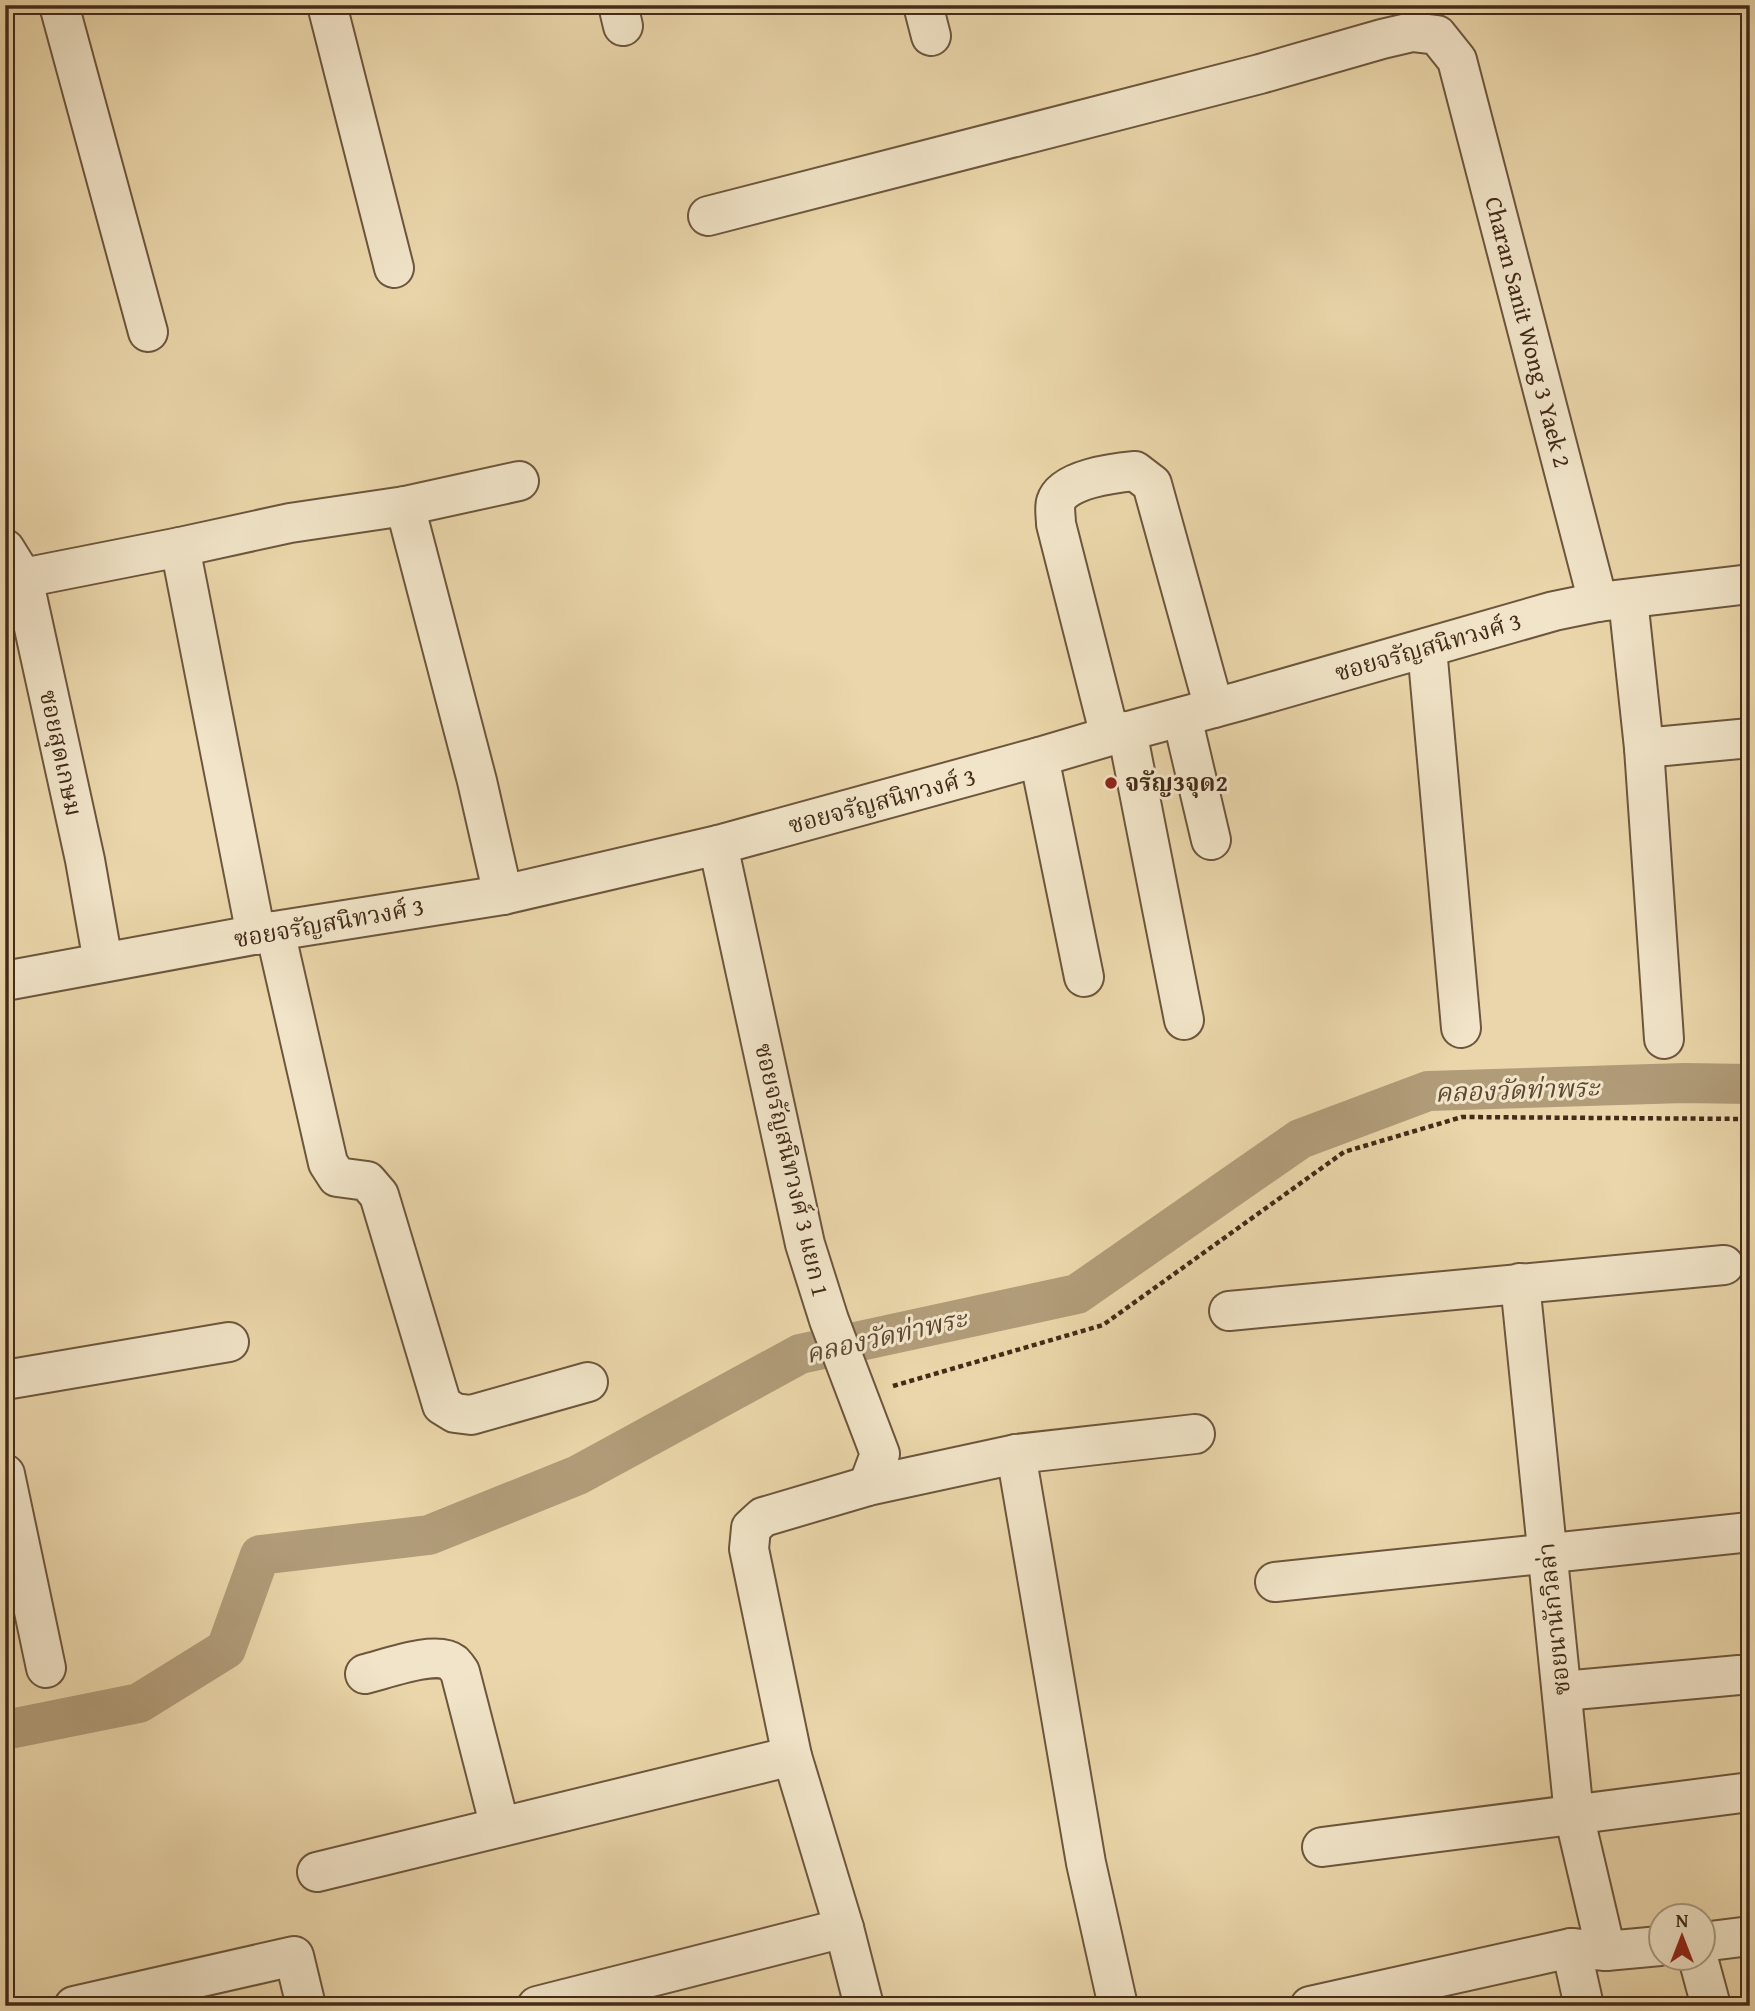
<svg xmlns="http://www.w3.org/2000/svg" width="1755" height="2011" viewBox="0 0 1755 2011" font-family="'Gentium Book Plus','Noto Serif Thai',serif">
<style>
.lines{fill:none;stroke-linecap:round;stroke-linejoin:round}
.canal{stroke:#b19c79;stroke-width:40}
.minor-casing{stroke:#6d563d;stroke-width:42}
.path{stroke:#432b19;stroke-width:4.5;stroke-dasharray:5 3.5;stroke-linecap:butt}
.minor{stroke:#f1e4c8;stroke-width:38}
.poi-dot{fill:#8f2418;stroke:#f1e4c8;stroke-width:2.5}
.labels{text-anchor:middle;stroke-width:6;stroke-linejoin:round;paint-order:stroke}
.street-label{font-size:24px;fill:#432b19;stroke:#f1e4c8}
.poi-label{font-size:24px;font-weight:bold;fill:#432b19;stroke:#f1e4c8;text-anchor:start}
.water-label{font-size:26px;font-style:italic;fill:#5e4731;stroke:#f1e4c8}
</style>
<rect width="100%" height="100%" fill="#ead6aa"/>
<filter id="stains"><feTurbulence type="fractalNoise" baseFrequency=".00286" numOctaves="4"/><feColorMatrix values="0 0 0 0 .2 0 0 0 0 .09 0 0 0 0 .02 0 0 0 .5 -.17"/></filter>
<radialGradient id="worn" r=".72"><stop offset=".6" stop-color="#630" stop-opacity="0"/><stop offset="1" stop-color="#630" stop-opacity=".3"/></radialGradient>
<g class="lines">
<!-- canal -->
<path class="canal" d="M 5,1730 L 139,1703 L 226,1649 L 260,1555 L 429,1535 L 578,1475 L 800,1354 L 1077,1294 L 1300,1139 L 1428,1091 L 1684,1083 L 1750,1084"/>
<defs>
<g id="minor">
<path d="M 59,5 L 148,332"/>
<path d="M 327,5 L 394,268"/>
<path d="M 618,5 L 623,26"/>
<path d="M 923,5 L 931,36"/>
<path id="s1" d="M 708,216 L 1260,74 L 1382,39 L 1412,32 L 1437,35 L 1457,60 L 1598,602"/>
<path d="M 405,506 L 477,781 L 503,895"/>
<path d="M 180,547 L 256,935"/>
<path d="M 5,549 L 23,578 L 85,860 L 103,962"/>
<path d="M 23,578 L 180,547 L 290,523 L 405,506 L 519,481"/>
<path d="M 1628,599 L 1644,748 L 1664,1039"/>
<path d="M 1427,648 L 1461,1028"/>
<path d="M 1182,717 L 1211,840"/>
<path d="M 1127,731 L 1184,1020"/>
<path d="M 1110,736 L 1056,524 C 1056,517 1054,507 1056,502 C 1063,479 1114,473 1135,471 L 1152,484 L 1214,708"/>
<path d="M 1644,748 L 1750,738"/>
<path d="M 1039,757 L 1084,977"/>
<path d="M 718,845 L 805,1244 L 829,1320 L 880,1454 L 868,1486"/>
<path d="M 275,931 L 328,1163 L 337,1177 L 367,1181 L 379,1195 L 442,1405 L 455,1413 L 471,1415 L 588,1382"/>
<path d="M 5,981 L 275,931 L 503,895 L 718,845 L 1039,757 L 1110,736 L 1240,701 L 1554,611 L 1598,602 L 1750,584"/>
<path d="M 1520,1283 L 1574,1815 L 1606,1951"/>
<path d="M 1229,1311 L 1724,1265"/>
<path d="M 5,1380 L 229,1342"/>
<path d="M 1016,1454 L 1086,1863 L 1118,2006"/>
<path d="M 5,1474 L 46,1668"/>
<path d="M 1275,1582 L 1750,1532"/>
<path d="M 365,1674 C 386,1669 436,1650 453,1663 C 456,1666 458,1669 460,1672 L 500,1827"/>
<path d="M 1563,1691 L 1739,1675"/>
<path d="M 1322,1847 L 1750,1792"/>
<path d="M 317,1872 L 792,1756"/>
<path d="M 1702,1942 L 1750,1936"/>
<path d="M 1571,1948 L 1584,2006"/>
<path d="M 1698,1958 L 1711,2006"/>
<path d="M 74,2006 L 294,1956 L 306,2006"/>
<path d="M 537,2006 L 844,1928"/>
<path d="M 864,2006 L 844,1928 L 792,1756 L 749,1549 L 751,1528 L 763,1517 L 868,1486 L 1016,1454 L 1195,1434"/>
<path d="M 1310,2006 L 1571,1948 L 1606,1951 L 1660,1946"/>
</g>
</defs>
<!-- minor casing -->
<use href="#minor" class="minor-casing"/>
<!-- path -->
<path class="path" d="M 893,1386 L 1103,1325 L 1344,1152 L 1462,1117 L 1750,1119"/>
<!-- minor -->
<use href="#minor" class="minor"/>
</g>
<!-- markers -->
<circle class="poi-dot" cx="1111" cy="783" r="7"/>
<g class="labels">
<!-- street labels -->
<g class="street-label">
<text dy="8" stroke="none"><textPath href="#s1" startOffset="1066">Charan Sanit Wong 3 Yaek 2</textPath></text>
<text transform="translate(1428 647) rotate(-16)" y="8">ซอยจรัญสนิทวงศ์ 3</text>
<text transform="translate(61 753) rotate(78)" y="8">ซอยสุดเกษม</text>
<text transform="translate(882 801) rotate(-15)" y="8">ซอยจรัญสนิทวงศ์ 3</text>
<text transform="translate(329 923) rotate(-10)" y="8">ซอยจรัญสนิทวงศ์ 3</text>
<text transform="translate(792 1170) rotate(77)" y="8">ซอยจรัญสนิทวงศ์ 3 แยก 1</text>
<text transform="translate(1554 1619) rotate(-96)" y="8">ซอยนานักวิลล่า</text>
</g>
<!-- poi labels -->
<g class="poi-label">
<text x="1125" y="791">จรัญ3จุด2</text>
</g>
<!-- water labels -->
<g class="water-label">
<text transform="translate(1517 1090) rotate(-2)" y="9">คลองวัดท่าพระ</text>
<text transform="translate(886 1336) rotate(-13)" y="9">คลองวัดท่าพระ</text>
</g>
</g>
<!-- margin -->
<rect width="1755" height="2011" fill="none" stroke="#ead6aa" stroke-width="28"/>
<rect x="7" y="7" width="1741" height="1997" fill="none" stroke="#432b19" stroke-width="3.5"/>
<rect x="14" y="14" width="1727" height="1983" fill="none" stroke="#432b19" stroke-width="2"/>
<!-- north arrow -->
<g transform="translate(1682 1937)"><circle r="33" fill="#f1e4c8" stroke="#ab9a82" stroke-width="2"/>
<path d="M0-5L12 26L0 18L-12 26Z" fill="#8f2418"/>
<text y="-10" font-size="19" font-weight="bold" text-anchor="middle" fill="#432b19">N</text>
</g>
<rect width="100%" height="100%" filter="url(#stains)"/>
<rect width="100%" height="100%" fill="url(#worn)"/>
</svg>
